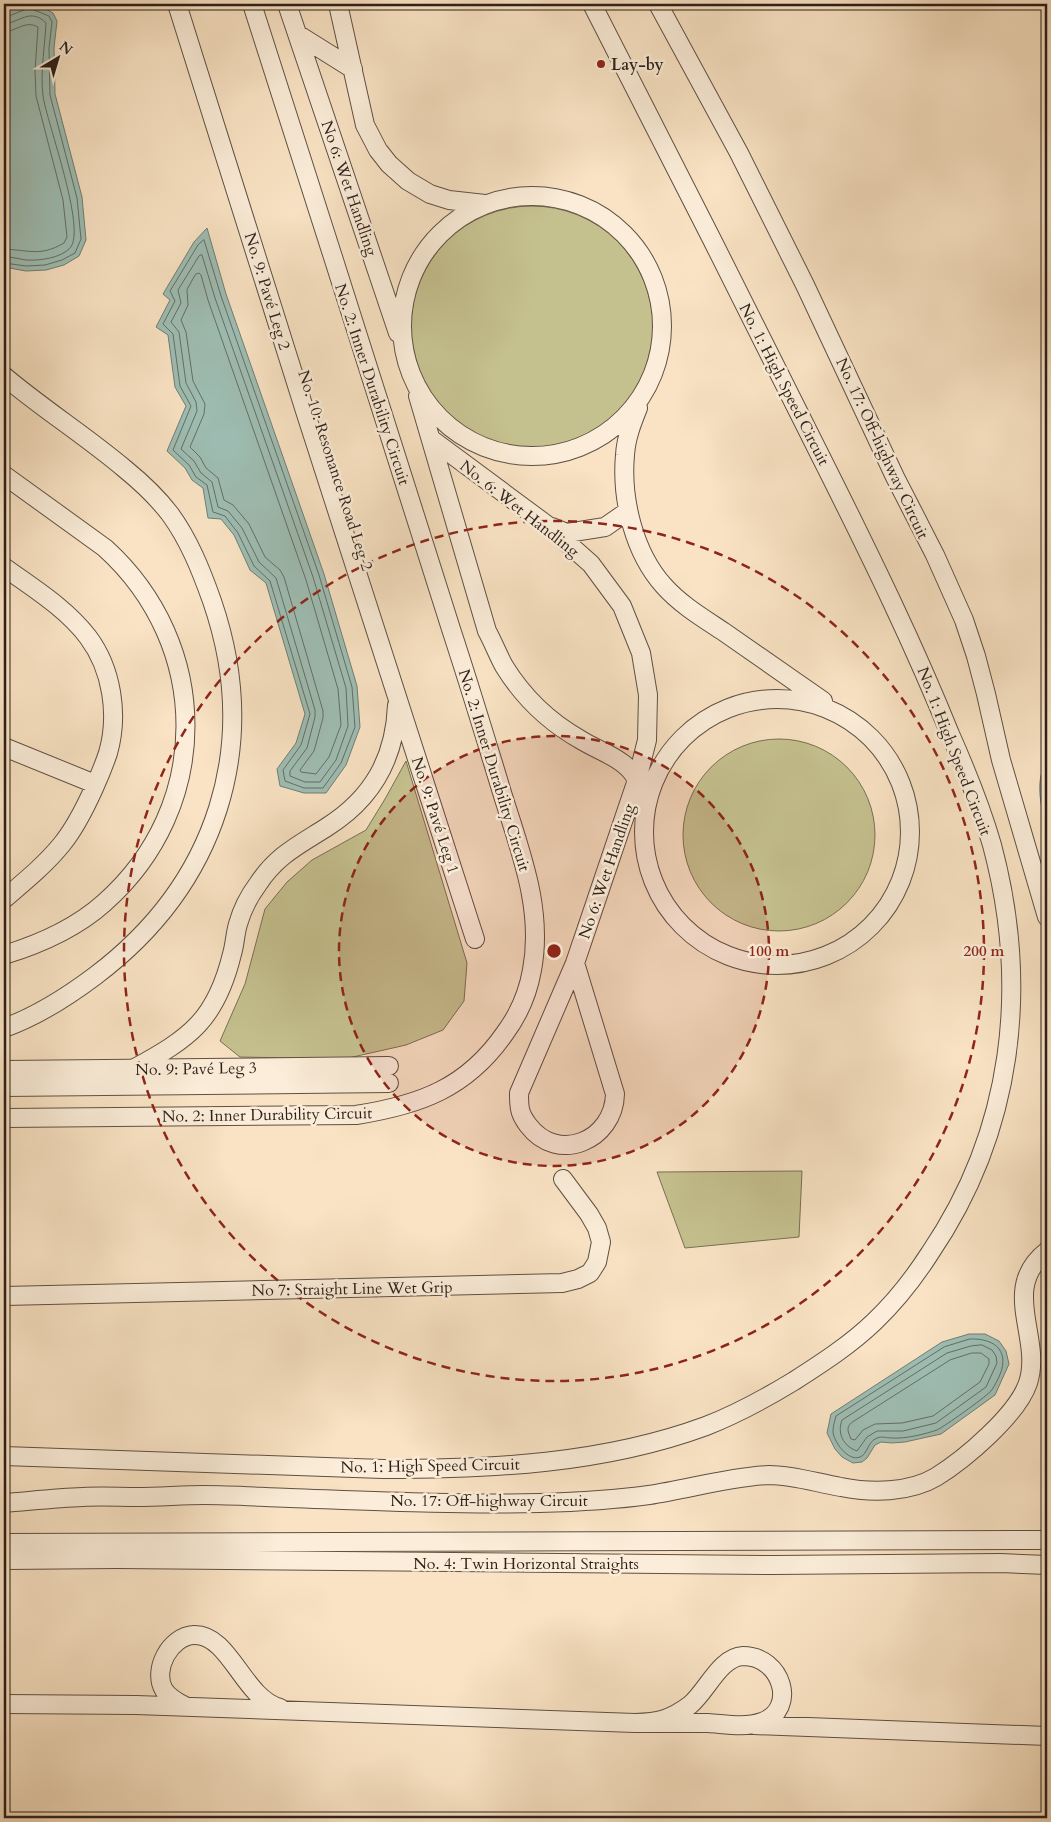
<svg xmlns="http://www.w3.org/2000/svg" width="1051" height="1822" viewBox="0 0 1051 1822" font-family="Cardo,serif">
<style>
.green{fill:#c5c18f;stroke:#787054}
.water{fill:#9ebeb4;stroke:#707e76}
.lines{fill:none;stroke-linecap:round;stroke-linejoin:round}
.shore{stroke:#656e66;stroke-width:1}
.minor-casing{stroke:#5f5044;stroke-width:20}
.minor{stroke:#fbedd9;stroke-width:18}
.ring{fill:none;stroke:#8f2418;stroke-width:2.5;stroke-dasharray:9 6}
.poi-dot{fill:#8f2418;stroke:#fbedd9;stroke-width:2}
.labels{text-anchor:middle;stroke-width:5;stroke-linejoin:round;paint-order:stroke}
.poi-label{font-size:16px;font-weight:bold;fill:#2c1f19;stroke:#fbedd9;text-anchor:start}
.street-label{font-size:16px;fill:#2c1f19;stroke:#fbedd9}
.centre{fill:#8f2418;stroke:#fbedd9;stroke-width:2.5}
.ring-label{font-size:15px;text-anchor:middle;font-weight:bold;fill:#8f2418;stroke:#fbedd9;stroke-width:5;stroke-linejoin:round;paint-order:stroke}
</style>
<rect width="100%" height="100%" fill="#f9e3c4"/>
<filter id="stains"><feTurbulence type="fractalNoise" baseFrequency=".004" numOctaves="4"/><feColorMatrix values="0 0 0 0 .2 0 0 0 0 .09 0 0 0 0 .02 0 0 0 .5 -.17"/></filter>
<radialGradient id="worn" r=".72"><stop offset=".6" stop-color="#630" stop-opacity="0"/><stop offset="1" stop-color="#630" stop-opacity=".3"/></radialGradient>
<!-- green -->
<path class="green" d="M411 327a121 121 0 1 1 242 0a121 121 0 1 1-242 0Z
M683 835a96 96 0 1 1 192 0a96 96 0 1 1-192 0Z
M 406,761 L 467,963 L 464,1001 L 443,1030 L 406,1045 L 344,1059 L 240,1057 L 220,1041 L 245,984 L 265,909 L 287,882 L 312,860 L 366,830 L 385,799 Z
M 802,1171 L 799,1237 L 685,1248 L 657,1172 Z"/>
<!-- water -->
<path class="water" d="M 27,5 L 44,8 L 53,13 L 57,21 L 54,48 L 55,94 L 82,197 L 86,240 L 79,256 L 64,265 L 46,270 L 26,271 L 4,267 L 4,15 L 11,9 Z
M 207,228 L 226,294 L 324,574 L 357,686 L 360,727 L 346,765 L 326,793 L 304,793 L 280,786 L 277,769 L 296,743 L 305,714 L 266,583 L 250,570 L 234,535 L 221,519 L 208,518 L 203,488 L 192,480 L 185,468 L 167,451 L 186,406 L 175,387 L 168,335 L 156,327 L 170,300 L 163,294 L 194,242 Z
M 1047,761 L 1047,825 C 1040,807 1035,778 1047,761 Z
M 969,1334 L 985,1334 L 999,1341 L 1006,1351 L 1009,1364 L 995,1395 L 941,1434 L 905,1442 L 892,1443 L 881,1442 L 875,1445 L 867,1458 L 862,1462 L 853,1463 L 842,1457 L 835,1449 L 827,1433 L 831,1414 L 942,1342 Z"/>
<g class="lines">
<!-- shore -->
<path class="shore" d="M 4,18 L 29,8 L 49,16 L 52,22 L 49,48 L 50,95 L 77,198 L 81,239 L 75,253 L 62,260 L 45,265 L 26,266 L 4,263
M 4,24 C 19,23 30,7 46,23 C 45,47 40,71 43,96 C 47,123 87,230 70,248 C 61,258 39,261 26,260 C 19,259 11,257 4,256
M 4,32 C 17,31 25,20 38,27 L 35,71 L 36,96 L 63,200 L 67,237 L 64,243 C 40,257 29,250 4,249
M 204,240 L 221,296 L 319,575 L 352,687 L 355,727 L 341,763 L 323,788 L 304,788 L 285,781 L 283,770 L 301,745 L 310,714 L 270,581 L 254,566 L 238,533 L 225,516 L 213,512 L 207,485 L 196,477 L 189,465 L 173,450 L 191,406 L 180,386 L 173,334 L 163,324 L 175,301 L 170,291 L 198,245 Z
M 202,255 L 215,298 L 313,577 L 346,688 L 348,726 L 336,760 L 320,782 L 305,782 L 290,776 L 290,771 L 307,748 L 315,717 L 315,710 L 276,578 L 259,562 L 242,528 L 228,511 L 218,507 L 212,482 L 201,473 L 194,461 L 181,449 L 197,411 L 196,402 L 186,383 L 179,332 L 171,322 L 181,303 L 178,290 L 199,256 Z
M 196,274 L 199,273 L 201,275 L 208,300 L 306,580 L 338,689 L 341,725 L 329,757 L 316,774 L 301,772 L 300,770 L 314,751 L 323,718 L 323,711 L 284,577 L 280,570 L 265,557 L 249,524 L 233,505 L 224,500 L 218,478 L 206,468 L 200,457 L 190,447 L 204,414 L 205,404 L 193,381 L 186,332 L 181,320 L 188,305 L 187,290 Z
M 970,1339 C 997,1338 1011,1353 998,1379 C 996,1383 993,1389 990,1392 C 983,1399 945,1426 937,1430 C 925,1434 906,1439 892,1438 C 887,1438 882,1436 877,1438 C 867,1442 868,1454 860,1457 C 848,1462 833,1441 833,1431 C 833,1426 835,1420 836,1416 L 944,1347 Z
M 982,1345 L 992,1350 L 996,1356 L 997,1363 L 986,1387 L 936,1423 L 903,1431 L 877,1431 L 867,1437 L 857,1451 C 843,1446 837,1433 842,1420 L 947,1353 L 971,1346 Z
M 972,1353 L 981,1353 L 989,1359 L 989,1364 L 980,1382 L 933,1416 L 902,1423 L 875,1424 L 863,1430 L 855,1440 L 851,1439 C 847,1430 846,1426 854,1421 L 950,1360 Z"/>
<defs>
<path id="minor" d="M 177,4 L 305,411 L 475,939
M 287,4 L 398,333
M 338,4 L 365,125 L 378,150 L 389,164 L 408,181 L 430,194 L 449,200 L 485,204
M 658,4 L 739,153 L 805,285 L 895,477 L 935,555 L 964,620 L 976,656 L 986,694 L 1001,760 L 1047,917
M 297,34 L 353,69
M402 326a130 130 0 1 1 260 0a130 130 0 1 1-260 0Z
M 4,376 C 43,409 86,436 125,469 C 141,482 157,497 170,514 C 189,540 201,570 212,601 C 262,746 217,884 95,976 C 67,997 38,1016 4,1028
M 418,396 L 487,631 C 493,642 498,655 504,666 C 523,697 549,722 581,740 C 600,752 634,761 639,787
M 638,408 C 632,423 626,438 625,455 C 621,499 634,553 664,586 C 681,605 703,618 724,632 C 757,655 790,678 823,701
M 431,439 L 547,525 L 591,564 L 622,606 L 641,653 L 648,695 L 647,740 L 637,780 L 575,963 L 519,1093 C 519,1098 519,1104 520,1109 C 521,1115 525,1121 528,1125 C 558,1165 614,1140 615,1094 L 575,963
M 4,475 L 105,548 C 212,645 213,807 104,903 C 75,929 40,944 4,955
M 552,527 L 567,533 L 605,527 L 628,511
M 4,567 C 33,588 66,608 88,637 C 112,669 119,715 108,753 C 104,765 99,777 94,788 C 85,808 75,828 62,844 C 45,865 24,882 4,899
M644 832a133 133 0 1 1 266 0a133 133 0 1 1-266 0Z
M 4,747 L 95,784
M 133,1069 C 190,1038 216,1020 232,954 C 235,944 235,934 238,924 C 242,910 249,896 258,884 C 277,855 299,845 327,827 C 373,798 395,758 397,705
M 4,1070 L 389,1066
M 4,1087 L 389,1083
M 4,1118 L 356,1115 C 420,1105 467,1088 505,1033 C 519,1014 528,993 532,970 C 544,906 518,846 500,786 C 484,733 468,681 451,629 C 385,421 319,212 252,4
M 4,1296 L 562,1283 L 578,1279 L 590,1273 L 597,1262 L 601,1242 L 597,1228 L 589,1214 L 563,1179
M 4,1456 L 383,1469 C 491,1469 603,1464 706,1426 C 737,1414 766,1398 794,1381 C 822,1363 850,1345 874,1322 C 895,1302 914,1278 930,1253 C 1013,1131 1030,987 992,845 C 981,807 966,770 950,734 C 914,645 872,559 829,473 C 751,316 672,160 592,4
M 4,1503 C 30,1501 56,1498 83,1497 C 101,1496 119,1497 137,1497 C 160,1497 182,1495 204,1495 C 233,1495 261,1497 290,1498 C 373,1501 456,1505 539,1503 C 576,1502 613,1500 649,1495 C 689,1489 728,1477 769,1475 C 793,1475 817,1483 841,1487 C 871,1493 909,1493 936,1477 C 965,1459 1017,1415 1028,1383 C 1043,1337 999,1289 1047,1251
M 4,1543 L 1047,1540
M 4,1560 L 117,1559 L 774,1565 L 1000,1563 L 1047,1565
M 743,1656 C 782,1656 798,1709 762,1722 C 745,1728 725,1724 708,1723 C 684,1723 659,1723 635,1723 C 658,1722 670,1720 690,1705 C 707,1691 720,1657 743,1656 Z
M 4,1704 L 136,1705 L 635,1723
M 185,1706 C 177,1702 169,1698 164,1690 C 152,1670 170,1636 194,1635 C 230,1634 243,1698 280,1708
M 754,1725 L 1047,1736"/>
</defs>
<!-- minor casing -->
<use href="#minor" class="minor-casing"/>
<!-- minor -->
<use href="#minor" class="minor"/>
</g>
<!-- distance rings -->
<circle cx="554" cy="951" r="215" fill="#8f2418" fill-opacity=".12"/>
<g class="ring">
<circle cx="554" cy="951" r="215"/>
<circle cx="554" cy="951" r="430"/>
</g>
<!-- markers -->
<circle class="poi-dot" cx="601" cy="64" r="5"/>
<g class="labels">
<!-- poi labels -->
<g class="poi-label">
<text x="611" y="70">Lay-by</text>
</g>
<!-- street labels -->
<g class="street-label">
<text transform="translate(350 188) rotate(71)" y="6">No 6: Wet Handling</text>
<text transform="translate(268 291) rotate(73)" y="6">No. 9: Pavé Leg 2</text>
<text transform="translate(373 384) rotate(72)" y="6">No. 2: Inner Durability Circuit</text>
<text transform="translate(785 384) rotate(63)" y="6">No. 1: High Speed Circuit</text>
<text transform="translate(883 448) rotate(65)" y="6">No. 17: Off-highway Circuit</text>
<text transform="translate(336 470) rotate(72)" y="6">No. 10: Resonance Road Leg 2</text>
<text transform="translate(520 508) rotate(38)" y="6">No. 6: Wet Handling</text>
<text transform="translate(955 751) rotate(69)" y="6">No. 1: High Speed Circuit</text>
<text transform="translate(495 770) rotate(73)" y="6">No. 2: Inner Durability Circuit</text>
<text transform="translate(436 815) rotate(72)" y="6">No. 9: Pavé Leg 1</text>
<text transform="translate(606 871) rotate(-71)" y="6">No 6: Wet Handling</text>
<text transform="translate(196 1068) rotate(-1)" y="6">No. 9: Pavé Leg 3</text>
<text transform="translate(267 1114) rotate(-1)" y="6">No. 2: Inner Durability Circuit</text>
<text transform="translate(352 1288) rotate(-1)" y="6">No 7: Straight Line Wet Grip</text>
<text transform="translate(430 1465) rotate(-1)" y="6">No. 1: High Speed Circuit</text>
<text x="489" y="1506">No. 17: Off-highway Circuit</text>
<text x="526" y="1569">No. 4: Twin Horizontal Straights</text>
</g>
</g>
<circle cx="554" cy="951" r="8" class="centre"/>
<g class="ring-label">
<text x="769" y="956">100 m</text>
<text x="984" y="956">200 m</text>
</g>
<!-- margin -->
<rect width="1051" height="1822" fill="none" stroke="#f9e3c4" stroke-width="20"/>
<rect x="5" y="5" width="1041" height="1812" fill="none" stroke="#2c1f19" stroke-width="2.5"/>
<rect x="10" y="10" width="1031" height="1802" fill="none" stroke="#2c1f19"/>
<!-- north arrow -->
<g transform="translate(58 58) rotate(38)" stroke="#fbedd9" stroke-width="4" paint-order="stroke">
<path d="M0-4L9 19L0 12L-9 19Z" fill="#2c1f19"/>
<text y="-8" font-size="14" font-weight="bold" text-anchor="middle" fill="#2c1f19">N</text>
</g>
<rect width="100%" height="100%" filter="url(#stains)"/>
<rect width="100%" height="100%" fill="url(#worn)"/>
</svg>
